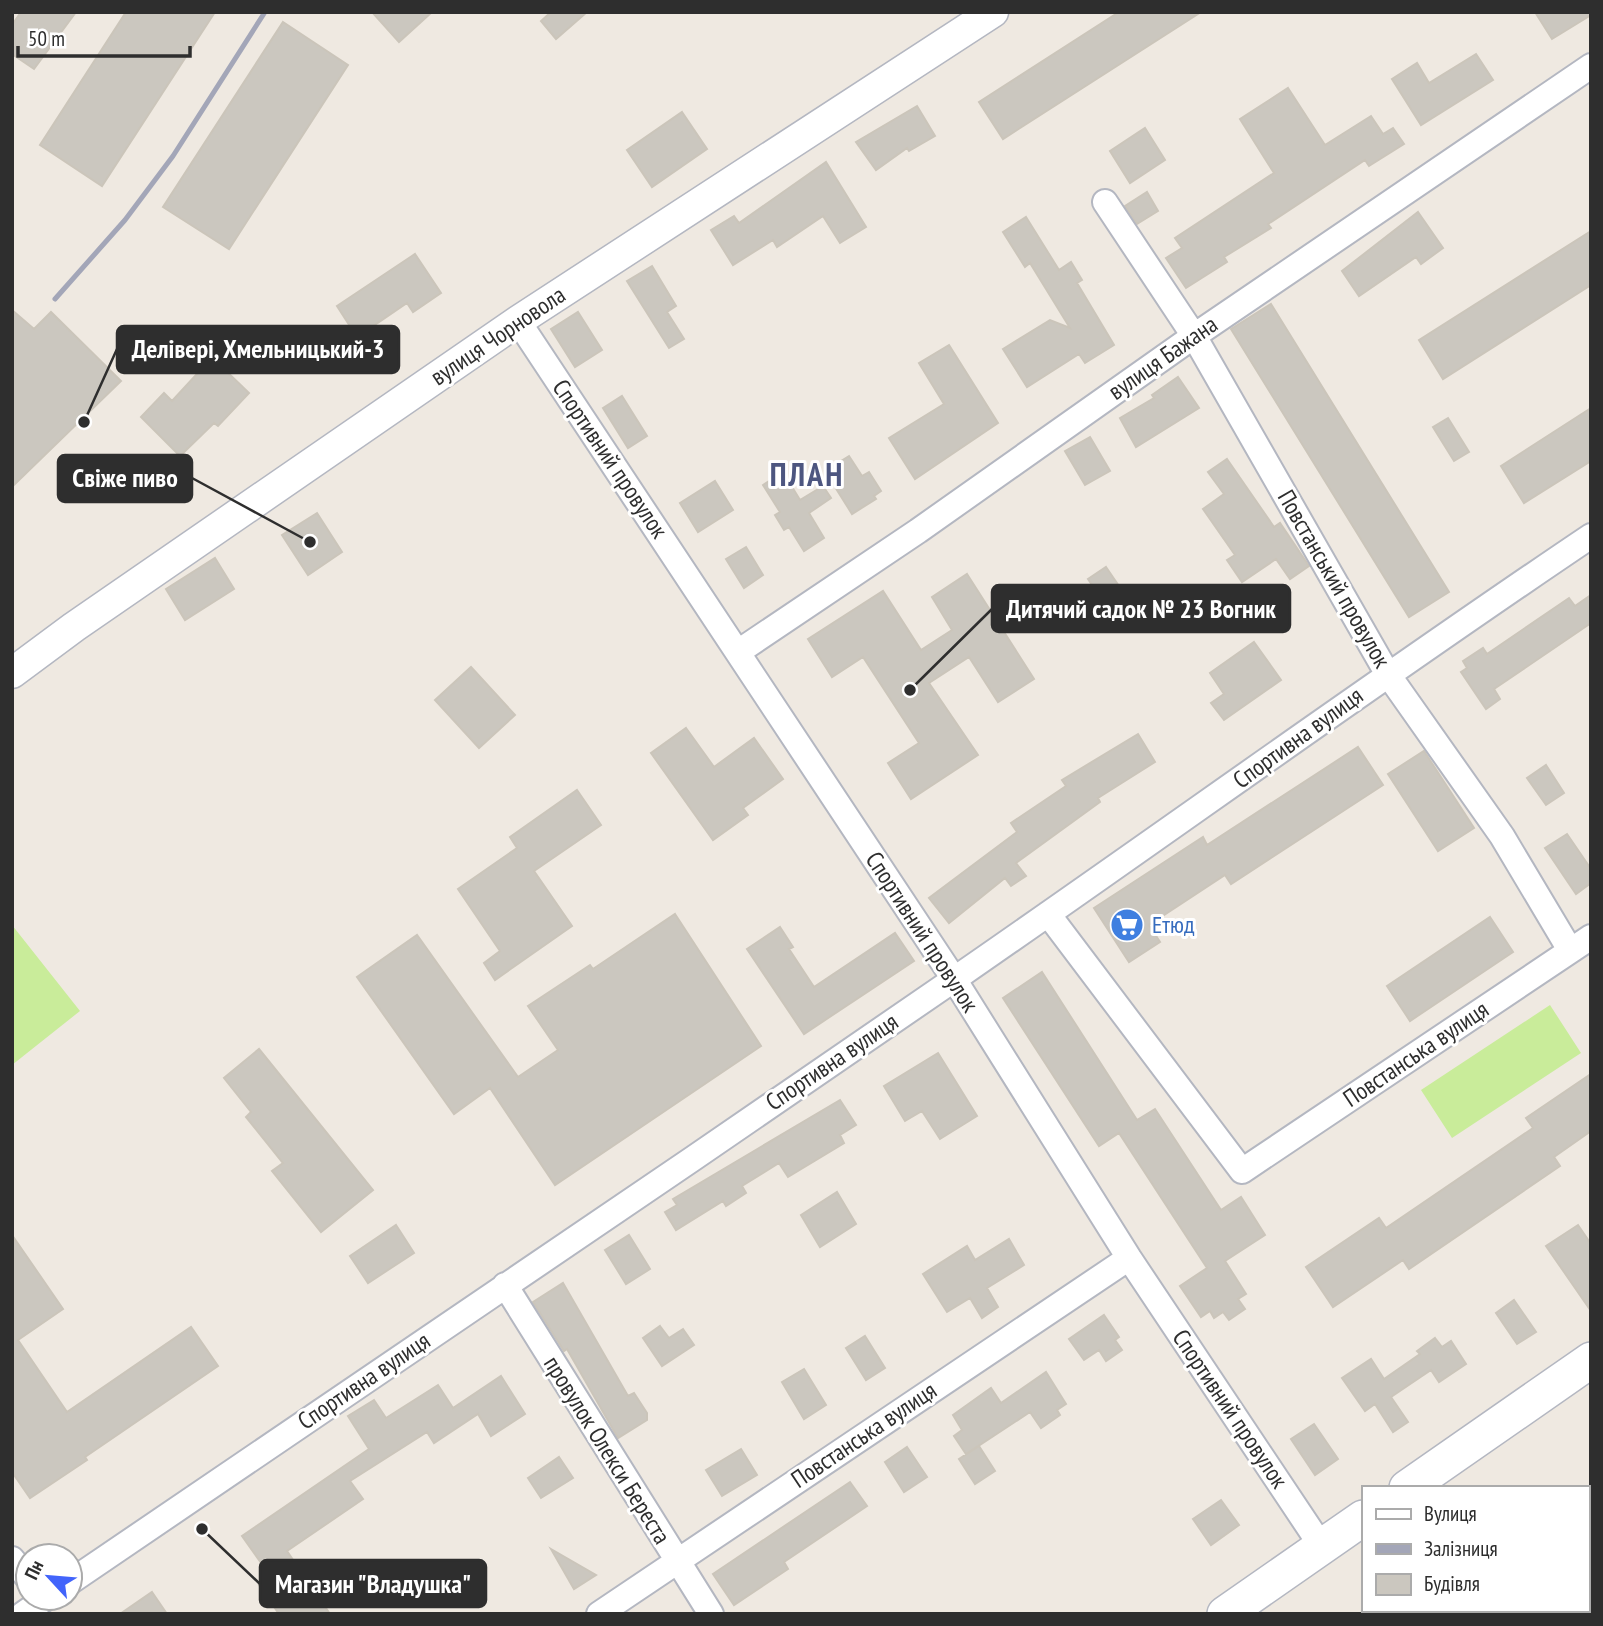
<svg xmlns="http://www.w3.org/2000/svg" width="1603" height="1626" viewBox="0 0 1603 1626" font-family="'PT Sans Narrow',sans-serif">
<style>
.pitch{fill:#c9ec9a}
.building{fill:#cbc7bf;stroke:#cbc5ba;stroke-width:2}
.lines{fill:none;stroke-linecap:round;stroke-linejoin:round}
.minor-casing{stroke:#b4b7c1;stroke-width:28}
.tertiary-casing{stroke:#b4b7c1;stroke-width:33}
.secondary-casing{stroke:#b4b7c1;stroke-width:38}
.minor{stroke:#fff;stroke-width:24}
.tertiary{stroke:#fff;stroke-width:30}
.secondary{stroke:#fff;stroke-width:35}
.rail{stroke:#a3a6b8;stroke-width:5}
.labels{text-anchor:middle;stroke-width:6;stroke-linejoin:round;paint-order:stroke}
.street-label{font-size:24px;fill:#2e2e2e;stroke:#fff}
.shop-label{font-size:24px;fill:#366cbe;stroke:#fff;text-anchor:start}
.district-label{font-size:32px;font-weight:bold;letter-spacing:2px;fill:#4d5680;stroke:#fff}
.leader{fill:none;stroke:#2e2e2e;stroke-width:2.5}
.callout-dot{fill:#2e2e2e;stroke:#fff;stroke-width:2.5}
.callout{fill:#2e2e2e;stroke:#2e2e2e;stroke-width:2.5}
.callout-label{font-size:26px;text-anchor:middle;font-weight:bold;fill:#fff}
</style>
<rect width="100%" height="100%" fill="#efe9e1"/>
<!-- pitch -->
<path class="pitch" d="M 12,925 L 80,1011 L 12,1065 Z
M 1550,1005 L 1581,1053 L 1452,1138 L 1421,1090 Z"/>
<!-- building -->
<path class="building" d="M 21,12 L 76,12 L 34,69 L 12,54 L 12,25 Z
M 126,12 L 215,12 L 102,186 L 40,145 Z
M 372,12 L 432,12 L 399,42 Z
M 551,12 L 587,12 L 556,39 L 541,21 Z
M 1119,12 L 1201,12 L 1003,139 L 979,102 Z
M 1535,12 L 1591,12 L 1591,15 L 1552,39 Z
M 283,22 L 348,65 L 229,249 L 163,207 Z
M 1476,54 L 1493,80 L 1421,125 L 1392,79 L 1417,63 L 1429,83 Z
M 1288,88 L 1325,145 L 1371,116 L 1383,134 L 1393,128 L 1404,144 L 1369,166 L 1365,160 L 1268,224 L 1271,228 L 1224,257 L 1227,262 L 1186,288 L 1166,258 L 1182,248 L 1175,238 L 1274,173 L 1240,119 Z
M 917,106 L 935,136 L 909,151 L 907,148 L 876,170 L 856,142 Z
M 682,112 L 707,149 L 652,187 L 627,150 Z
M 1145,128 L 1165,160 L 1130,183 L 1110,151 Z
M 826,162 L 866,227 L 840,243 L 823,216 L 777,247 L 773,240 L 733,265 L 711,230 L 734,216 L 739,223 Z
M 1147,192 L 1158,211 L 1137,224 L 1125,206 Z
M 1418,212 L 1443,248 L 1421,264 L 1416,257 L 1359,296 L 1342,271 Z
M 1026,217 L 1059,270 L 1071,262 L 1082,280 L 1077,283 L 1114,345 L 1085,363 L 1079,354 L 1027,387 L 1003,349 L 1050,320 L 1070,328 L 1030,263 L 1025,267 L 1003,232 Z
M 1591,231 L 1591,285 L 1443,379 L 1419,340 Z
M 415,254 L 441,293 L 413,312 L 407,303 L 357,337 L 337,306 Z
M 652,266 L 676,306 L 667,312 L 684,339 L 669,348 L 627,281 Z
M 1271,304 L 1449,592 L 1409,617 L 1231,329 Z
M 12,310 L 34,329 L 51,312 L 121,381 L 12,487 Z
M 578,312 L 602,350 L 575,367 L 551,329 Z
M 213,341 L 230,358 L 222,367 L 249,393 L 218,426 L 214,423 L 180,456 L 141,417 L 164,393 L 172,401 L 208,362 L 200,354 Z
M 949,345 L 998,423 L 915,479 L 889,438 L 944,404 L 919,363 Z
M 1178,377 L 1199,408 L 1136,447 L 1120,418 L 1154,398 L 1152,395 Z
M 622,396 L 647,436 L 628,448 L 603,408 Z
M 1591,408 L 1591,461 L 1524,503 L 1501,466 Z
M 1448,418 L 1469,452 L 1454,461 L 1433,427 Z
M 1090,437 L 1110,471 L 1085,485 L 1065,451 Z
M 849,456 L 862,476 L 869,472 L 881,491 L 874,496 L 876,499 L 852,514 L 825,471 Z
M 1227,459 L 1274,527 L 1280,523 L 1309,566 L 1290,579 L 1276,559 L 1242,582 L 1227,560 L 1235,555 L 1203,509 L 1224,494 L 1208,472 Z
M 783,472 L 800,500 L 823,486 L 831,498 L 809,513 L 824,538 L 804,551 L 789,527 L 784,530 L 775,515 L 780,512 L 763,485 Z
M 715,481 L 733,510 L 698,532 L 680,503 Z
M 317,513 L 342,552 L 308,575 L 282,535 Z
M 746,547 L 763,575 L 744,588 L 726,559 Z
M 215,558 L 234,589 L 185,620 L 166,589 Z
M 1106,567 L 1136,611 L 1118,623 L 1088,579 Z
M 967,574 L 1034,679 L 998,702 L 969,657 L 929,683 L 978,755 L 911,799 L 888,763 L 919,743 L 863,657 L 832,677 L 808,639 L 883,591 L 921,650 L 952,630 L 932,597 Z
M 1591,595 L 1591,623 L 1494,689 L 1500,699 L 1486,709 L 1461,672 L 1467,668 L 1463,661 L 1483,648 L 1487,654 L 1569,598 L 1575,606 Z
M 1254,642 L 1281,680 L 1224,720 L 1211,703 L 1224,694 L 1210,673 Z
M 471,667 L 515,715 L 479,748 L 435,700 Z
M 686,728 L 714,767 L 754,738 L 783,779 L 743,808 L 748,815 L 713,840 L 651,753 Z
M 1138,734 L 1155,762 L 1098,798 L 1100,802 L 1016,863 L 1026,876 L 1011,886 L 1005,878 L 949,923 L 929,898 L 1017,832 L 1011,823 L 1066,786 L 1062,780 Z
M 1358,747 L 1383,785 L 1231,884 L 1225,875 L 1149,925 L 1160,942 L 1129,962 L 1094,908 L 1203,837 L 1207,845 Z
M 1424,751 L 1474,828 L 1438,851 L 1388,774 Z
M 1546,765 L 1564,793 L 1546,805 L 1527,778 Z
M 577,790 L 601,825 L 534,871 L 572,926 L 495,980 L 484,963 L 500,951 L 458,889 L 517,848 L 510,837 Z
M 1567,834 L 1591,869 L 1591,883 L 1576,894 L 1545,848 Z
M 675,914 L 761,1046 L 555,1185 L 490,1088 L 454,1114 L 357,977 L 417,935 L 518,1077 L 558,1050 L 528,1006 L 590,965 L 593,969 Z
M 1490,917 L 1513,952 L 1410,1021 L 1387,986 Z
M 780,927 L 793,947 L 789,949 L 814,987 L 895,933 L 914,961 L 804,1034 L 747,949 Z
M 1042,972 L 1137,1120 L 1155,1109 L 1221,1210 L 1241,1197 L 1265,1235 L 1225,1261 L 1246,1294 L 1238,1299 L 1245,1309 L 1229,1320 L 1223,1312 L 1214,1318 L 1210,1311 L 1201,1317 L 1180,1286 L 1207,1268 L 1119,1133 L 1099,1146 L 1003,998 Z
M 259,1049 L 373,1190 L 321,1232 L 272,1171 L 283,1163 L 246,1117 L 251,1112 L 224,1078 Z
M 938,1053 L 977,1116 L 940,1139 L 922,1111 L 905,1121 L 884,1086 Z
M 1591,1074 L 1591,1131 L 1554,1157 L 1560,1166 L 1409,1269 L 1403,1260 L 1333,1307 L 1306,1267 L 1379,1218 L 1386,1228 L 1533,1128 L 1526,1118 Z
M 840,1100 L 856,1125 L 840,1135 L 844,1143 L 788,1177 L 779,1163 L 742,1186 L 746,1193 L 726,1206 L 723,1201 L 676,1230 L 665,1212 L 677,1205 L 673,1199 Z
M 837,1192 L 856,1224 L 820,1247 L 801,1215 Z
M 396,1225 L 414,1253 L 368,1283 L 350,1256 Z
M 1578,1225 L 1591,1244 L 1591,1311 L 1546,1246 Z
M 12,1235 L 63,1309 L 18,1340 L 67,1412 L 191,1327 L 218,1366 L 85,1457 L 87,1460 L 30,1498 L 12,1472 Z
M 629,1235 L 650,1269 L 626,1284 L 605,1250 Z
M 1009,1239 L 1024,1265 L 987,1288 L 998,1307 L 982,1318 L 970,1298 L 947,1312 L 923,1274 L 967,1246 L 975,1260 Z
M 563,1283 L 628,1396 L 634,1393 L 647,1413 L 647,1420 L 618,1438 L 567,1349 L 564,1351 L 533,1302 Z
M 1514,1300 L 1536,1332 L 1517,1344 L 1496,1313 Z
M 1104,1315 L 1119,1337 L 1115,1340 L 1122,1350 L 1106,1361 L 1099,1350 L 1084,1360 L 1069,1339 Z
M 660,1326 L 669,1338 L 683,1329 L 694,1345 L 662,1366 L 643,1338 Z
M 865,1336 L 885,1368 L 866,1380 L 846,1348 Z
M 1435,1338 L 1442,1347 L 1451,1341 L 1466,1364 L 1439,1382 L 1431,1370 L 1391,1397 L 1408,1422 L 1393,1432 L 1375,1404 L 1365,1411 L 1342,1378 L 1371,1359 L 1384,1379 L 1420,1354 L 1417,1351 Z
M 804,1369 L 826,1405 L 804,1419 L 782,1382 Z
M 1046,1372 L 1066,1404 L 1057,1410 L 1060,1415 L 1041,1428 L 1030,1412 L 966,1454 L 954,1436 L 962,1430 L 953,1415 L 991,1388 L 1001,1403 Z
M 501,1376 L 525,1414 L 491,1436 L 478,1414 L 434,1443 L 427,1432 L 350,1481 L 363,1499 L 287,1551 L 330,1614 L 279,1614 L 259,1585 L 271,1577 L 242,1536 L 369,1449 L 348,1416 L 374,1400 L 386,1418 L 438,1385 L 453,1408 Z
M 1314,1424 L 1338,1459 L 1315,1475 L 1291,1439 Z
M 979,1446 L 995,1471 L 975,1484 L 959,1459 Z
M 907,1447 L 927,1477 L 904,1492 L 885,1462 Z
M 741,1449 L 757,1475 L 722,1496 L 706,1470 Z
M 559,1457 L 573,1478 L 541,1498 L 528,1478 Z
M 850,1482 L 867,1506 L 784,1562 L 788,1569 L 734,1605 L 713,1574 Z
M 1221,1500 L 1239,1525 L 1211,1545 L 1193,1519 Z
M 551,1549 L 596,1575 L 574,1589 Z
M 152,1592 L 167,1614 L 120,1614 Z"/>
<g class="lines">
<defs>
<path id="minor" d="M 1105,202 L 1194,336 L 1387,673 L 1502,836 L 1570,950
M 518,321 L 954,979 L 1129,1258 L 1322,1547
M 738,652 L 918,531 L 1194,336 L 1591,66
M 1048,914 L 1242,1171 L 1591,937
M 505,1285 L 711,1614
M 12,1559 L 28,1578
M 70,1582 C 366,1380 664,1180 959,976 C 1170,830 1378,679 1591,536
M 23,1614 L 46,1598
M 599,1614 L 1129,1258"/>
<path id="tertiary" d="M 12,673 L 74,627 L 518,321 L 993,12"/>
<path id="secondary" d="M 1407,1488 L 1591,1360
M 1225,1614 L 1363,1518"/>
</defs>
<!-- minor casing -->
<use href="#minor" class="minor-casing"/>
<!-- tertiary casing -->
<use href="#tertiary" class="tertiary-casing"/>
<!-- secondary casing -->
<use href="#secondary" class="secondary-casing"/>
<!-- minor -->
<use href="#minor" class="minor"/>
<!-- tertiary -->
<use href="#tertiary" class="tertiary"/>
<!-- secondary -->
<use href="#secondary" class="secondary"/>
<!-- rail -->
<path class="rail" d="M 55,299 L 125,220 L 173,156 L 265,12"/>
</g>
<!-- icons -->
<defs>
<symbol id="supermarket-disc" viewBox="-11 -11 22 22"><circle r="9.5" fill="#3f7fe0" stroke="#fff"/><path d="M-6-5.5h2.5l.6 2H6L4.5 2H-2.5L-4.4-4H-6ZM-1.5 3.2a1.3 1.3 0 1 0 .1 0ZM3 3.2a1.3 1.3 0 1 0 .1 0Z" fill="#fff"/></symbol>
</defs>
<g fill-rule="evenodd">
<use href="#supermarket-disc" x="1108" y="906" width="38" height="38"/>
</g>
<g class="labels">
<!-- street labels -->
<g class="street-label">
<text transform="translate(498 336) rotate(-34)" y="8">вулиця Чорновола</text>
<text transform="translate(1163 358) rotate(-35)" y="8">вулиця Бажана</text>
<text transform="translate(610 459) rotate(56)" y="8">Спортивний провулок</text>
<text transform="translate(1334 579) rotate(60)" y="8">Повстанський провулок</text>
<text transform="translate(1298 738) rotate(-36)" y="8">Спортивна вулиця</text>
<text transform="translate(922 932) rotate(57)" y="8">Спортивний провулок</text>
<text transform="translate(1416 1054) rotate(-34)" y="8">Повстанська вулиця</text>
<text transform="translate(832 1062) rotate(-34)" y="8">Спортивна вулиця</text>
<text transform="translate(364 1381) rotate(-34)" y="8">Спортивна вулиця</text>
<text transform="translate(1230 1409) rotate(56)" y="8">Спортивний провулок</text>
<text transform="translate(864 1435) rotate(-34)" y="8">Повстанська вулиця</text>
<text transform="translate(607 1450) rotate(58)" y="8">провулок Олекси Береста</text>
</g>
<!-- shop labels -->
<g class="shop-label">
<text x="1152" y="933">Етюд</text>
</g>
<!-- district labels -->
<g class="district-label">
<text x="807" y="486">ПЛАН</text>
</g>
</g>
<!-- callouts -->
<path class="leader" d="M84 422L117 349M310 542L192 478M910 690L992 609M202 1529L260 1584"/>
<g class="callout-dot">
<circle cx="84" cy="422" r="7"/>
<circle cx="310" cy="542" r="7"/>
<circle cx="910" cy="690" r="7"/>
<circle cx="202" cy="1529" r="7"/>
</g>
<g class="callout">
<rect x="117" y="326" width="282" height="47" rx="7"/>
<rect x="58" y="455" width="134" height="47" rx="7"/>
<rect x="992" y="585" width="298" height="47" rx="7"/>
<rect x="260" y="1560" width="226" height="47" rx="7"/>
</g>
<g class="callout-label">
<text x="258" y="358">Делівері, Хмельницький-3</text>
<text x="125" y="487">Свіже пиво</text>
<text x="1141" y="618">Дитячий садок № 23 Вогник</text>
<text x="373" y="1593">Магазин "Владушка"</text>
</g>
<!-- border -->
<rect width="1603" height="1626" fill="none" stroke="#2e2e2e" stroke-width="28"/>
<!-- legend -->
<rect x="1362" y="1486" width="228" height="126" fill="#ffffff" stroke="#ababab" stroke-width="2"/>
<rect x="1376" y="1509" width="35" height="10" fill="#ffffff" stroke="#ababab" stroke-width="2"/>
<text x="1424" y="1521" font-size="21" fill="#2e2e2e">Вулиця</text>
<rect x="1376" y="1544" width="35" height="10" fill="#a3a6b8" stroke="#ababab" stroke-width="2"/>
<text x="1424" y="1556" font-size="21" fill="#2e2e2e">Залізниця</text>
<rect x="1376" y="1574" width="35" height="21" fill="#cbc7bf" stroke="#ababab" stroke-width="2"/>
<text x="1424" y="1591" font-size="21" fill="#2e2e2e">Будівля</text>
<!-- north arrow -->
<g transform="translate(49 1577) rotate(296)"><circle r="33" fill="#ffffff" stroke="#ababab" stroke-width="2"/>
<path d="M0-5L12 26L0 18L-12 26Z" fill="#4264fb"/>
<text y="-10" font-size="19" font-weight="bold" text-anchor="middle" fill="#2e2e2e">Пн</text>
</g>
<!-- scale -->
<path d="M18 46v10h172v-10" fill="none" stroke="#2e2e2e" stroke-width="3.5"/>
<text x="28" y="46" font-size="21" fill="#2e2e2e" stroke="#ffffff" stroke-width="5" paint-order="stroke">50 m</text>
</svg>
